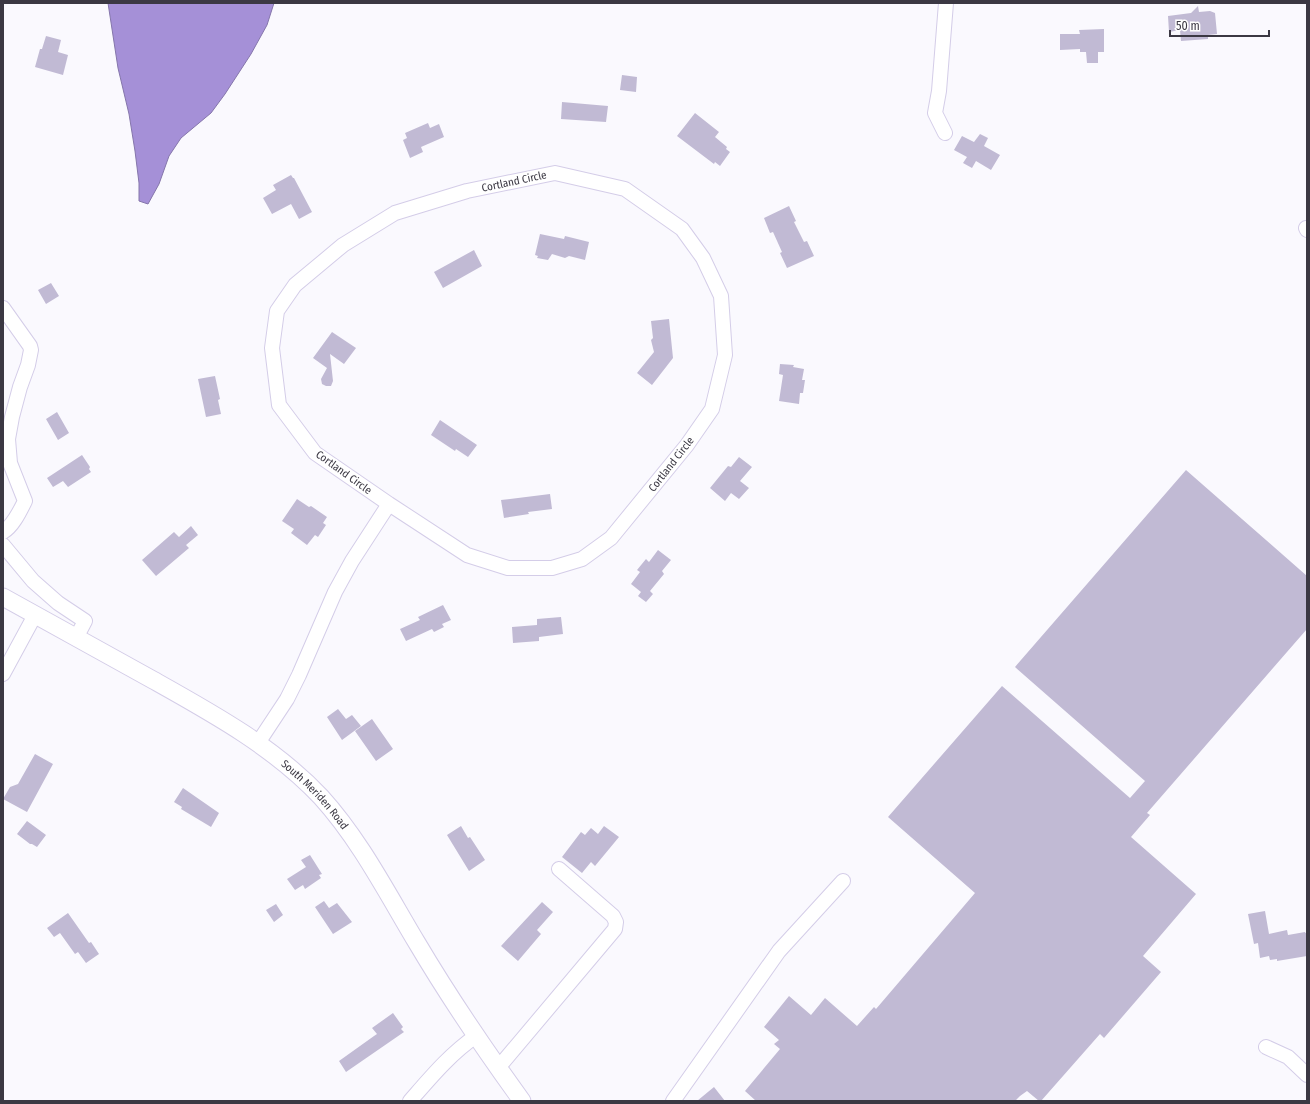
<svg xmlns="http://www.w3.org/2000/svg" width="1310" height="1104" viewBox="0 0 1310 1104" font-family="'Fira Sans Condensed',sans-serif">
<style>
.water{fill:#a590d7;stroke:#8576ab}
.building{fill:#c1bad4}
.lines{fill:none;stroke-linecap:round;stroke-linejoin:round}
.minor-casing{stroke:#d4cde8;stroke-width:16}
.major-casing{stroke:#d4cde8;stroke-width:19}
.minor{stroke:#fff;stroke-width:14}
.major{stroke:#fff;stroke-width:17}
.labels{text-anchor:middle;stroke-width:3.5;stroke-linejoin:round;paint-order:stroke}
.street-label{font-size:11px;fill:#3b3843;stroke:#fff}
</style>
<rect width="100%" height="100%" fill="#faf9fe"/>
<!-- water -->
<path class="water" d="M 108,3 L 274,3 L 267,25 L 251,54 L 225,94 L 211,113 L 181,138 L 169,156 L 159,184 L 148,204 L 139,201 L 139,183 L 135,151 L 129,114 L 118,68 Z"/>
<!-- building -->
<path class="building" d="M 1198,6 L 1199,12 L 1210,11 L 1215,13 L 1217,34 L 1208,35 L 1208,39 L 1181,41 L 1180,30 L 1169,32 L 1168,16 L 1191,13 Z
M 1104,29 L 1104,52 L 1098,52 L 1098,63 L 1087,63 L 1086,52 L 1080,52 L 1080,49 L 1060,50 L 1060,34 L 1080,34 L 1079,30 Z
M 46,36 L 61,40 L 58,52 L 68,55 L 63,75 L 35,67 L 40,49 L 42,49 Z
M 622,75 L 637,77 L 636,92 L 620,90 Z
M 562,102 L 608,106 L 606,122 L 561,119 Z
M 695,113 L 719,132 L 715,137 L 727,147 L 726,149 L 730,152 L 720,166 L 715,162 L 714,164 L 677,136 Z
M 428,123 L 430,128 L 439,124 L 444,137 L 421,147 L 423,152 L 410,158 L 403,140 L 407,138 L 405,133 Z
M 980,134 L 988,138 L 984,146 L 1000,155 L 991,170 L 976,161 L 972,168 L 963,163 L 967,157 L 954,150 L 962,136 L 974,142 Z
M 291,175 L 293,178 L 294,178 L 312,212 L 299,219 L 291,204 L 272,214 L 263,198 L 276,190 L 273,185 Z
M 789,206 L 796,221 L 794,222 L 804,242 L 807,241 L 814,256 L 787,268 L 780,253 L 782,252 L 773,232 L 770,233 L 764,218 Z
M 540,234 L 564,239 L 565,236 L 589,242 L 585,260 L 569,256 L 565,258 L 552,254 L 548,260 L 537,258 L 538,256 L 535,255 Z
M 474,250 L 482,266 L 443,288 L 434,272 Z
M 51,283 L 59,296 L 46,304 L 38,290 Z
M 669,319 L 673,358 L 652,385 L 637,373 L 654,352 L 651,340 L 653,338 L 651,321 Z
M 332,332 L 356,348 L 344,364 L 330,354 L 333,381 L 331,386 L 326,386 L 322,384 L 321,379 L 327,368 L 313,358 Z
M 780,364 L 794,365 L 793,367 L 804,369 L 802,380 L 805,380 L 803,393 L 800,393 L 799,404 L 779,401 L 783,375 L 779,374 Z
M 215,376 L 220,399 L 218,400 L 221,414 L 206,417 L 198,379 Z
M 57,412 L 69,433 L 58,440 L 46,419 Z
M 440,420 L 477,445 L 468,457 L 456,449 L 455,451 L 431,435 Z
M 82,455 L 90,467 L 89,469 L 91,472 L 68,487 L 63,481 L 53,487 L 47,478 Z
M 739,457 L 752,467 L 740,481 L 749,488 L 739,499 L 731,493 L 725,501 L 710,488 L 728,466 L 731,467 Z
M 1186,470 L 1307,576 L 1307,629 L 1147,813 L 1150,815 L 1131,837 L 1196,894 L 1143,956 L 1161,972 L 1104,1038 L 1100,1034 L 1041,1101 L 1039,1101 L 1027,1091 L 1020,1096 L 1015,1101 L 756,1101 L 745,1091 L 780,1049 L 774,1044 L 779,1040 L 764,1027 L 789,996 L 811,1015 L 825,998 L 857,1026 L 874,1007 L 876,1009 L 975,893 L 888,817 L 1002,686 L 1130,798 L 1145,781 L 1015,667 Z
M 550,494 L 552,509 L 528,512 L 529,514 L 504,518 L 501,500 Z
M 297,499 L 309,507 L 311,506 L 327,517 L 323,523 L 326,525 L 318,537 L 315,535 L 307,545 L 291,533 L 294,529 L 282,521 Z
M 191,526 L 198,535 L 186,545 L 189,548 L 156,576 L 142,560 L 174,532 L 179,537 Z
M 658,550 L 671,560 L 662,571 L 664,574 L 650,591 L 653,594 L 646,602 L 638,596 L 641,592 L 631,584 L 640,572 L 637,570 L 646,559 L 649,562 Z
M 443,605 L 451,620 L 442,624 L 444,627 L 434,632 L 432,629 L 406,641 L 400,629 L 420,620 L 418,617 Z
M 561,617 L 563,634 L 539,637 L 539,641 L 513,643 L 512,627 L 537,625 L 537,619 Z
M 338,709 L 346,719 L 352,715 L 361,726 L 342,740 L 327,717 Z
M 372,719 L 393,749 L 376,761 L 355,731 Z
M 35,754 L 53,764 L 27,812 L 3,799 L 10,787 L 18,784 Z
M 183,788 L 219,813 L 211,827 L 181,809 L 182,807 L 174,802 Z
M 27,821 L 46,835 L 37,847 L 32,844 L 30,844 L 17,834 Z
M 461,826 L 468,838 L 470,837 L 485,860 L 469,871 L 447,835 Z
M 604,826 L 619,837 L 595,866 L 591,862 L 582,873 L 562,857 L 581,832 L 585,835 L 591,828 L 598,834 Z
M 310,855 L 322,874 L 319,875 L 321,878 L 305,889 L 303,885 L 295,890 L 287,879 L 306,867 L 301,860 Z
M 324,901 L 329,908 L 337,903 L 352,922 L 333,934 L 315,907 Z
M 542,902 L 553,912 L 537,930 L 541,934 L 518,961 L 501,946 Z
M 276,904 L 283,915 L 274,922 L 266,910 Z
M 1265,911 L 1269,934 L 1287,930 L 1288,935 L 1305,932 L 1305,933 L 1307,932 L 1307,956 L 1277,961 L 1277,959 L 1270,960 L 1269,956 L 1260,958 L 1258,943 L 1254,944 L 1248,914 Z
M 68,913 L 89,943 L 91,942 L 99,954 L 86,963 L 78,952 L 75,954 L 60,933 L 54,937 L 47,928 Z
M 393,1013 L 403,1027 L 401,1029 L 404,1032 L 346,1072 L 339,1061 L 374,1036 L 377,1034 L 372,1028 Z
M 714,1087 L 725,1101 L 697,1101 Z"/>
<g class="lines">
<defs>
<path id="minor" d="M 945,133 L 935,113 L 939,91 L 946,3
M 555,173 L 625,189 L 682,229 L 703,258 L 721,296 L 725,355 L 712,409 L 687,445 L 611,538 L 582,559 L 552,568 L 508,568 L 467,555 L 389,504 L 315,453 L 279,405 L 272,348 L 277,311 L 295,285 L 343,245 L 395,213 L 467,191 Z
M 1306,228 L 1307,230
M 3,308 L 30,346 L 31,350 L 28,365 L 20,387 L 12,417 L 8,439 L 10,463 L 25,501 C 20,511 13,526 3,532
M 3,545 L 33,581 L 58,603 L 85,621 L 76,638
M 3,674 L 35,615
M 258,743 L 287,699 L 299,675 L 335,592 L 352,561 L 389,504
M 1266,1047 L 1288,1057 L 1307,1075
M 498,1068 L 615,929 L 616,922 L 613,916 L 559,869
M 410,1101 C 431,1077 450,1054 476,1036
M 673,1101 L 779,951 L 843,881"/>
<g id="major">
<path id="s1" d="M 3,597 C 53,625 103,652 153,680 C 212,713 274,747 321,797 C 360,840 387,893 417,943 C 449,997 485,1050 522,1101"/>
</g>
</defs>
<!-- minor casing -->
<use href="#minor" class="minor-casing"/>
<!-- major casing -->
<use href="#major" class="major-casing"/>
<!-- minor -->
<use href="#minor" class="minor"/>
<!-- major -->
<use href="#major" class="major"/>
</g>
<g class="labels">
<!-- street labels -->
<g class="street-label">
<text transform="translate(514 181) rotate(-12)" y="4">Cortland Circle</text>
<text transform="translate(671 464) rotate(-52)" y="4">Cortland Circle</text>
<text transform="translate(344 472) rotate(36)" y="4">Cortland Circle</text>
<text dy="4" stroke="none"><textPath href="#s1" startOffset="371">South Meriden Road</textPath></text>
</g>
</g>
<!-- border -->
<rect width="1310" height="1104" fill="none" stroke="#3b3843" stroke-width="8"/>
<!-- scale -->
<path d="M1170 30v6h99v-6" fill="none" stroke="#3b3843" stroke-width="2"/>
<text x="1176" y="30" font-size="12" fill="#3b3843" stroke="#ffffff" stroke-width="3" paint-order="stroke">50 m</text>
</svg>
